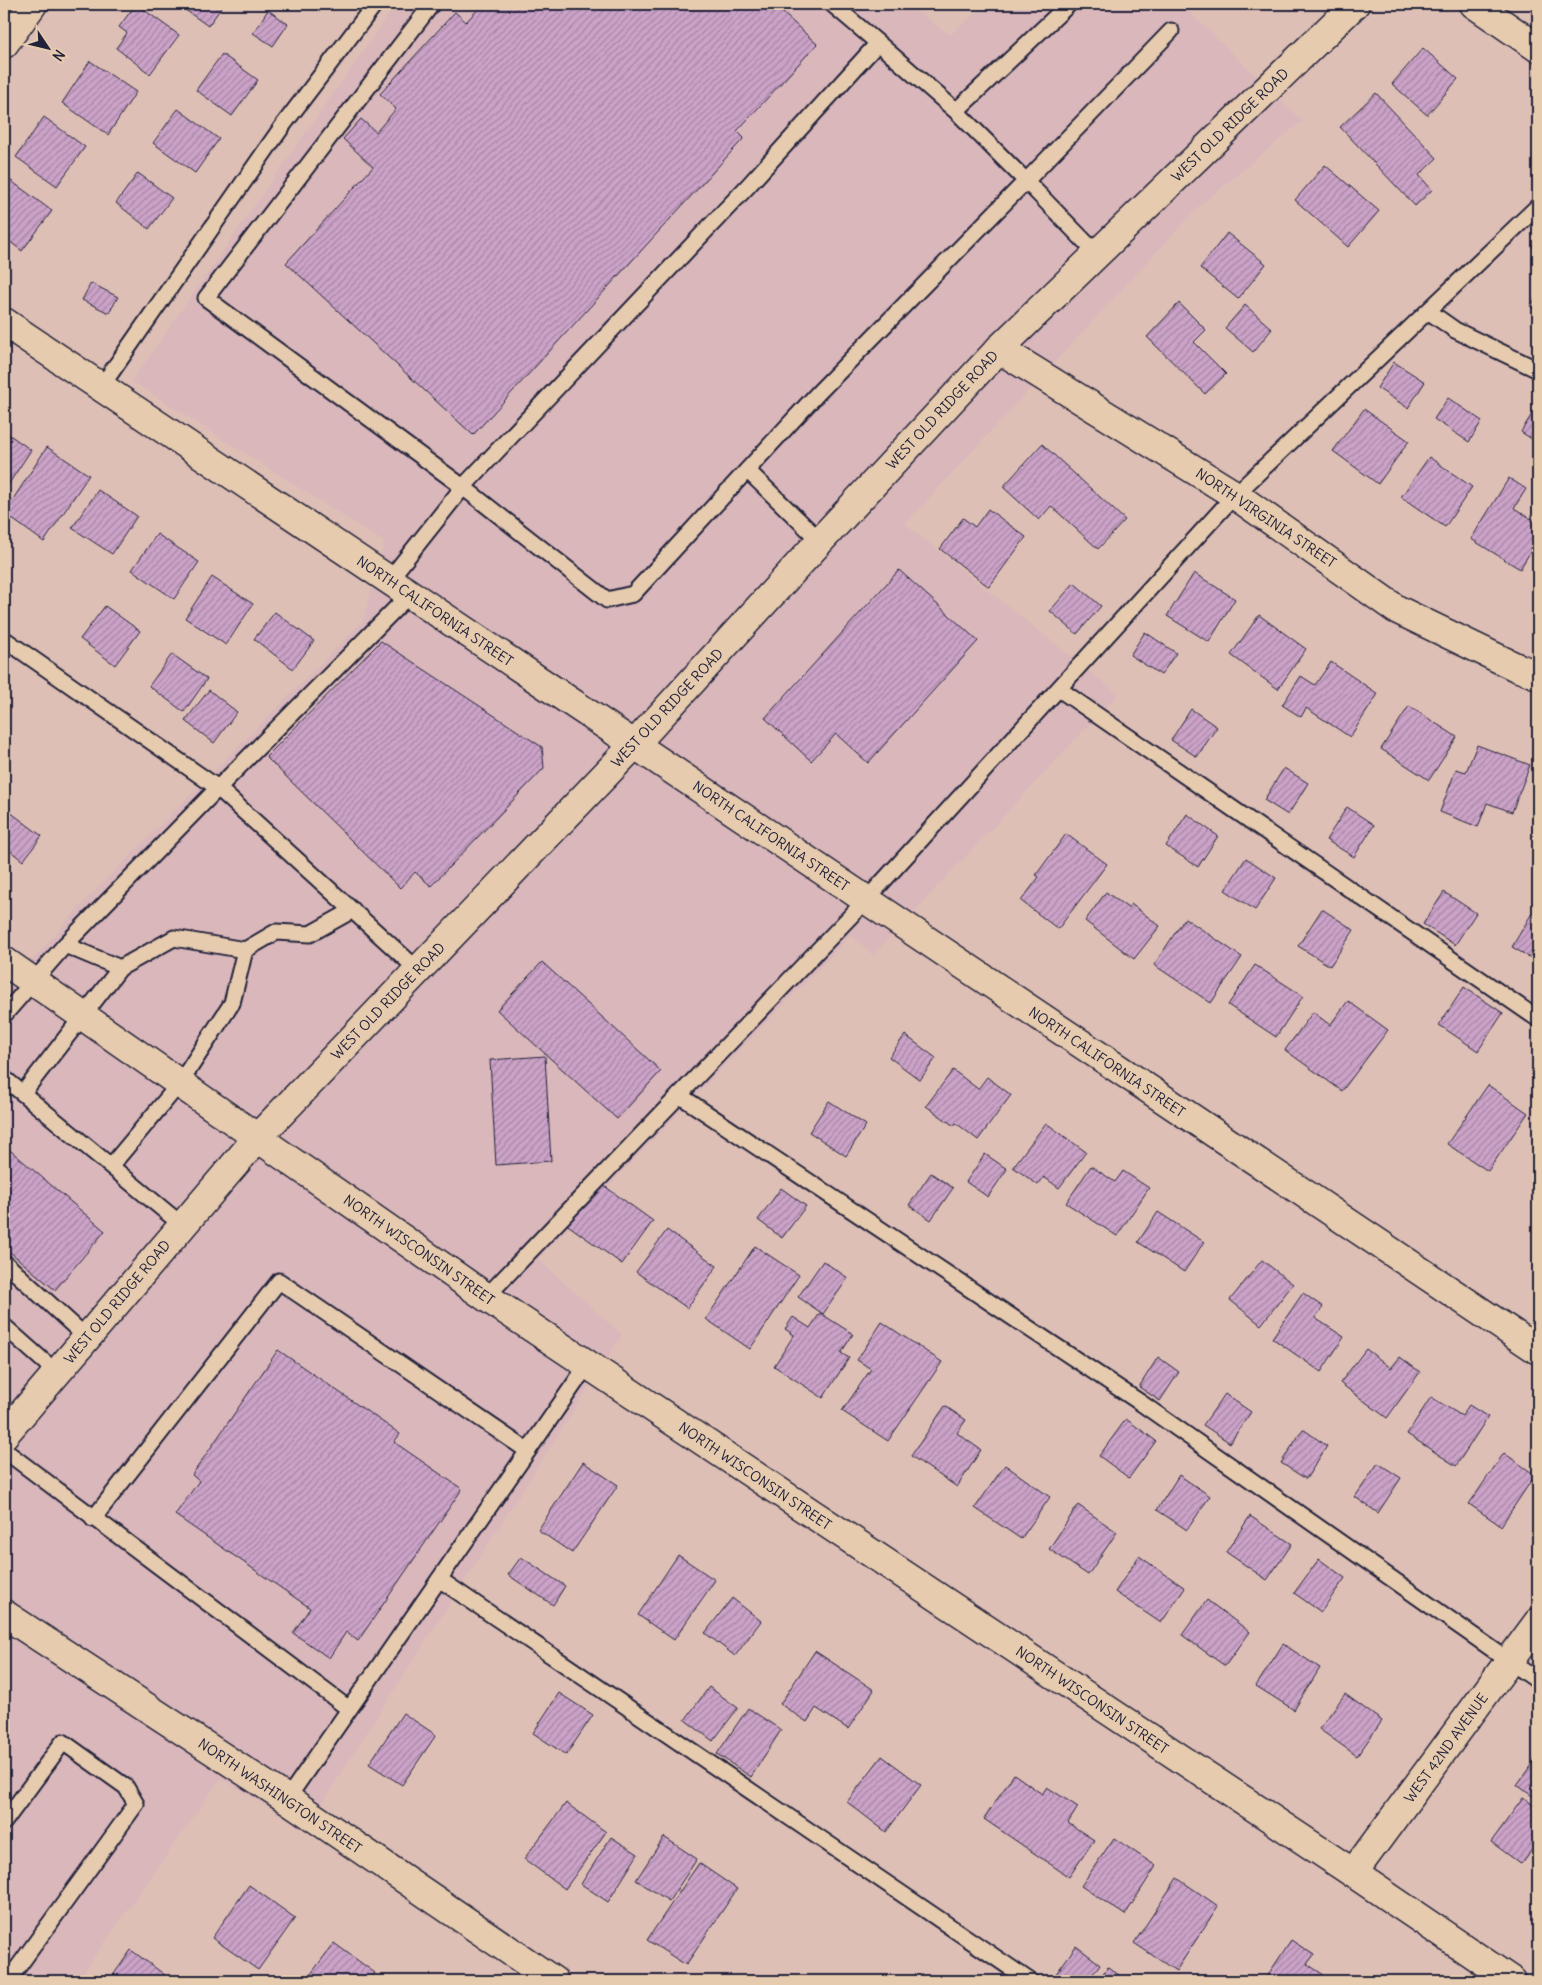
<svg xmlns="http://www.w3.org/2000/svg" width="1542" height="1985" viewBox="0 0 1542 1985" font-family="Delius,sans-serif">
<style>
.built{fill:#d9b7bb}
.building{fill:url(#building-hatch);stroke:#22223b}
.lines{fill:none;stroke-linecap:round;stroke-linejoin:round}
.service-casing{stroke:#22223b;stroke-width:19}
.minor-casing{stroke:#22223b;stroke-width:31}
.tertiary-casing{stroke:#22223b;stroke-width:31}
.service{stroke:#e6cbae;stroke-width:15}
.minor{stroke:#e6cbae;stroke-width:28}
.tertiary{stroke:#e6cbae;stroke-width:28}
.labels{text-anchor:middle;stroke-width:4;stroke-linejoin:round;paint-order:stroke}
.street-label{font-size:14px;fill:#22223b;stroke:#e6cbae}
</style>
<defs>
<pattern id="building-hatch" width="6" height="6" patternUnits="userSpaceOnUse" patternTransform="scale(1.25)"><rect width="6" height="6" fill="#cca3c8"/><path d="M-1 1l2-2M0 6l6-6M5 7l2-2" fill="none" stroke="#a584a4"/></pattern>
</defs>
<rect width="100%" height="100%" fill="#debfb6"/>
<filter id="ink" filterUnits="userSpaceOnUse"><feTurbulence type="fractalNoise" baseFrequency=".02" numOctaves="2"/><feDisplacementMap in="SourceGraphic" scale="10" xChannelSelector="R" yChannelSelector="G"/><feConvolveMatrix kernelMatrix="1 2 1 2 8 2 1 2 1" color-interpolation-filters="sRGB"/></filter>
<g filter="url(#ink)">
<!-- built -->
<path class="built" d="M 396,4 L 906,4 L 950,35 L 986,4 L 1181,4 L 1302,121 L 1198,207 L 905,524 L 1118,694 L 873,955 L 851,935 L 538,1259 L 622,1335 L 305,1829 L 221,1778 L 77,1981 L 4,1981 L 4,992 L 83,903 L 363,621 L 384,542 L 132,381 Z"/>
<!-- building -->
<path class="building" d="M 136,4 L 179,35 L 150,74 L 116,48 L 127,33 L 119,27 Z
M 177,4 L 224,4 L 208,26 Z
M 483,4 L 773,4 L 817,44 L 737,131 L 744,138 L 473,435 L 286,263 L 373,167 L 343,139 L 361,119 L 376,132 L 396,109 L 380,94 L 455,12 L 466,22 Z
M 268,10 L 288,24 L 273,46 L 253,33 Z
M 1423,48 L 1458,79 L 1427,115 L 1392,84 Z
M 222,54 L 258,80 L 232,116 L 196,90 Z
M 90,61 L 136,92 L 108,135 L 62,103 Z
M 1376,93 L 1437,158 L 1419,175 L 1432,190 L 1415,206 L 1340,127 Z
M 178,109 L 219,139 L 195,173 L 153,143 Z
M 44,117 L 85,147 L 57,186 L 16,157 Z
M 1325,165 L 1379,211 L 1348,247 L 1295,200 Z
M 138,173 L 172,198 L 149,229 L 116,203 Z
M 10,180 L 52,211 L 22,251 L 4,237 L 4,188 Z
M 1227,233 L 1266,264 L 1238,299 L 1200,268 Z
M 1538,237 L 1538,251 L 1532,247 Z
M 91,283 L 118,297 L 109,313 L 82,300 Z
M 1538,295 L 1538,312 L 1530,306 Z
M 1179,303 L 1206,330 L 1194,342 L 1226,374 L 1205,394 L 1147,337 Z
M 1245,305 L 1272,329 L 1253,352 L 1225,328 Z
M 1394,362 L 1425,382 L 1408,408 L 1377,388 Z
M 1448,398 L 1482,421 L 1469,442 L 1434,419 Z
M 1538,404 L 1538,443 L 1521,432 Z
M 1364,409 L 1409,441 L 1378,484 L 1333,451 Z
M 4,431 L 31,450 L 8,485 L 4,482 Z
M 1042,444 L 1125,520 L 1098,549 L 1051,506 L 1039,520 L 1003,487 Z
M 47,447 L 89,475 L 44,542 L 4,513 Z
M 1429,457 L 1472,487 L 1445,527 L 1401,497 Z
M 1509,478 L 1526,489 L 1514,508 L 1538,523 L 1538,539 L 1520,569 L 1471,539 Z
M 98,490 L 137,516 L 112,554 L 72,528 Z
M 988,509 L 1026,537 L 989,587 L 940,549 L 963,518 L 975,527 Z
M 157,534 L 199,562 L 174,599 L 132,570 Z
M 899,570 L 978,641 L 868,763 L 836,734 L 811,761 L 765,718 Z
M 1194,573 L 1235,599 L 1209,642 L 1167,616 Z
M 212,577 L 253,604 L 226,645 L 185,618 Z
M 1074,583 L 1101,606 L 1077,634 L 1050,611 Z
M 105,606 L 140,631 L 115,665 L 80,639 Z
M 275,612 L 314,641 L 293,669 L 254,639 Z
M 1259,615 L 1306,649 L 1278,689 L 1231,655 Z
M 1145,632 L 1176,653 L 1161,675 L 1130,655 Z
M 381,641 L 542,747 L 544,768 L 431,886 L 415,872 L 400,888 L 266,757 Z
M 172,654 L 207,679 L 184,712 L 149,686 Z
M 1331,662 L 1378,694 L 1350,737 L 1306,708 L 1301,717 L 1282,705 L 1301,676 L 1315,685 Z
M 209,690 L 237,712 L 214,743 L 185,721 Z
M 1409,706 L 1457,737 L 1429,780 L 1381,749 Z
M 1191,709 L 1217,727 L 1197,757 L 1171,740 Z
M 1477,745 L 1530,765 L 1512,812 L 1487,803 L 1478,827 L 1440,812 L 1456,769 L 1466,772 Z
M 1284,768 L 1308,783 L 1288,815 L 1264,800 Z
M 1347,807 L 1374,825 L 1354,857 L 1326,840 Z
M 10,812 L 42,836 L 23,861 L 4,846 L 4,821 Z
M 1187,814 L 1218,836 L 1198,867 L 1166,846 Z
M 1066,834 L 1107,864 L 1058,929 L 1021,901 L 1039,877 L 1036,875 Z
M 1246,858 L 1276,878 L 1255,910 L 1225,890 Z
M 1106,892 L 1128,908 L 1131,904 L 1160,926 L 1134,959 L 1085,921 Z
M 1444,892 L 1476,913 L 1455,945 L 1423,924 Z
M 1322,909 L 1354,930 L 1330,966 L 1298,946 Z
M 1532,913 L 1538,916 L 1538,962 L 1512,947 Z
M 1185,918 L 1242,957 L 1211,1003 L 1154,965 Z
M 542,962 L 661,1071 L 617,1119 L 497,1010 Z
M 1255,965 L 1303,996 L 1276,1037 L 1228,1005 Z
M 1464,987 L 1503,1013 L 1478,1051 L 1439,1025 Z
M 1348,1001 L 1388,1030 L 1342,1091 L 1285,1050 L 1313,1012 L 1330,1025 Z
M 905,1035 L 936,1058 L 920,1080 L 889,1057 Z
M 545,1056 L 551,1161 L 496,1165 L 490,1060 Z
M 953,1070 L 978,1089 L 987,1077 L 1011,1095 L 978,1140 L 956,1123 L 954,1126 L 926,1106 Z
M 1488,1085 L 1528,1113 L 1488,1171 L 1447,1144 Z
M 829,1101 L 866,1125 L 846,1156 L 809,1132 Z
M 1046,1123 L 1086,1152 L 1059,1188 L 1044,1177 L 1038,1185 L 1013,1167 Z
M 4,1145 L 105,1231 L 55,1290 L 4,1247 Z
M 985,1154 L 1007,1169 L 988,1197 L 966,1182 Z
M 1091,1166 L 1115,1182 L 1123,1171 L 1149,1188 L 1117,1236 L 1066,1203 Z
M 931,1173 L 953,1188 L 931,1220 L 909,1205 Z
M 596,1180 L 653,1221 L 622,1264 L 565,1223 Z
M 781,1188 L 806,1206 L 782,1238 L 758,1220 Z
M 1158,1212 L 1204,1242 L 1184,1272 L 1138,1242 Z
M 667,1230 L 717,1266 L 687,1308 L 636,1272 Z
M 755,1246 L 799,1275 L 750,1349 L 706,1319 Z
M 1262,1260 L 1293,1284 L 1261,1325 L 1230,1300 Z
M 823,1261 L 848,1278 L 823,1314 L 798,1297 Z
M 1303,1293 L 1323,1307 L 1315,1318 L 1344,1337 L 1321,1372 L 1272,1338 Z
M 820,1313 L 853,1334 L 841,1353 L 849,1358 L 823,1398 L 774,1366 L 794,1335 L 785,1329 L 793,1317 L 810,1328 Z
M 882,1322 L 942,1362 L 888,1441 L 842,1411 L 871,1369 L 857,1360 Z
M 1366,1349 L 1391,1368 L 1400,1357 L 1420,1372 L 1387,1418 L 1340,1383 Z
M 278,1350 L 400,1434 L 394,1442 L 462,1489 L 358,1641 L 346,1632 L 329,1658 L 293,1633 L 310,1608 L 175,1515 L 199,1481 L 192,1475 Z
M 1158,1357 L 1179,1372 L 1160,1401 L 1139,1387 Z
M 1225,1394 L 1251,1412 L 1230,1443 L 1203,1425 Z
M 1431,1397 L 1462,1416 L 1469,1405 L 1488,1417 L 1456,1466 L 1407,1434 Z
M 945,1406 L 966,1420 L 957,1433 L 981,1450 L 957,1487 L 911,1456 Z
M 1126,1419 L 1156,1441 L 1129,1478 L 1099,1456 Z
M 1303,1429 L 1327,1446 L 1306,1479 L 1281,1463 Z
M 1504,1453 L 1535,1475 L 1501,1526 L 1469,1504 Z
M 583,1462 L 618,1485 L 572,1553 L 538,1530 Z
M 1378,1463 L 1401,1478 L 1378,1513 L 1355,1497 Z
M 1005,1465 L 1050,1497 L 1021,1539 L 975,1508 Z
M 1179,1475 L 1210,1496 L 1187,1530 L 1157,1510 Z
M 1078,1505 L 1117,1532 L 1088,1575 L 1049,1549 Z
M 1250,1516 L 1292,1544 L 1267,1580 L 1226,1552 Z
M 678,1555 L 715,1580 L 674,1640 L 638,1615 Z
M 1139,1556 L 1185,1588 L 1161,1623 L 1115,1592 Z
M 521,1557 L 565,1586 L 553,1605 L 508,1575 Z
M 1319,1559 L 1345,1578 L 1321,1612 L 1294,1593 Z
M 732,1598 L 761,1621 L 735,1656 L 705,1633 Z
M 1207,1600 L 1250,1632 L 1225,1666 L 1182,1635 Z
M 1283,1644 L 1320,1668 L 1294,1710 L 1256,1686 Z
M 815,1651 L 874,1690 L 848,1729 L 816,1708 L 807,1722 L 780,1704 Z
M 709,1687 L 738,1708 L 713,1741 L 685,1720 Z
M 559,1693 L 593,1715 L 566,1755 L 533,1733 Z
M 1345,1694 L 1382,1721 L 1357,1756 L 1319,1729 Z
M 748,1708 L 781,1730 L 751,1777 L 717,1754 Z
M 403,1713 L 436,1735 L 402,1785 L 369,1764 Z
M 1538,1755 L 1538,1800 L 1517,1785 Z
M 882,1756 L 921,1785 L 886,1832 L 847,1802 Z
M 1014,1774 L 1042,1794 L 1047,1787 L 1078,1807 L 1068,1823 L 1094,1840 L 1069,1877 L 984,1819 Z
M 1523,1798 L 1538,1809 L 1538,1841 L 1521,1864 L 1491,1842 Z
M 566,1803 L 606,1832 L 565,1889 L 524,1859 Z
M 611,1837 L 638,1854 L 608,1902 L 581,1884 Z
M 664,1837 L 697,1859 L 669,1901 L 636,1880 Z
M 1114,1838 L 1156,1866 L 1125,1915 L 1081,1886 Z
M 699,1863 L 737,1889 L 686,1965 L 647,1940 Z
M 1177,1878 L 1218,1906 L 1176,1971 L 1134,1943 Z
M 249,1885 L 295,1918 L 258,1970 L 212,1938 Z
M 1291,1940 L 1314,1955 L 1307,1964 L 1324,1975 L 1319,1981 L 1264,1981 Z
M 334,1943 L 375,1973 L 369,1981 L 313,1981 L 308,1978 Z
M 1076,1946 L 1100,1964 L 1088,1981 L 1058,1981 L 1053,1978 Z
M 131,1950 L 165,1975 L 161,1981 L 109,1981 Z
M 1108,1967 L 1127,1981 L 1097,1981 Z"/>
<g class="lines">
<defs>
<path id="service" d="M 432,4 L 206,298 L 463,487 L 747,187 L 878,43 L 956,111 L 1026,181 L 1171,31
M 832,4 L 878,43
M 956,111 L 1069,4
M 1428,311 L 1455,330 L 1538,370
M 101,387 L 284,124 L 375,4
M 747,470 L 820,541
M 389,580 L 463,487 L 607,600 L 633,594 L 819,392 L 1026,181 L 1097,254
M 4,639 L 218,788 L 410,594
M 1059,689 L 1538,1019
M 65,945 L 120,968
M 4,1015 L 65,945 L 218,788 L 418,970
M 4,1078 L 182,1225
M 23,1093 L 120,968 L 174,938 L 245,950
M 679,1095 L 1141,1403 L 1538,1681
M 111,1166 L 180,1083 L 232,1003 L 245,950 L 276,932 L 310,934 L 353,910
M 4,1262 L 87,1338
M 486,1297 L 866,900 L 1235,495 L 1538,206
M 4,1326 L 57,1373
M 4,1450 L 349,1709
M 93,1519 L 279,1281 L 528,1451
M 439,1579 L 1030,1981
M 287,1799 L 588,1364
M 4,1822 L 63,1742 L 126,1787 L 136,1804 L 8,1981"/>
<path id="minor" d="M 1474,4 L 1538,48
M 4,44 L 33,4
M 4,322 L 1538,1350
M 999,349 L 1235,495 L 1396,609 L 1516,667 L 1538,675
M 4,1614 L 287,1799 L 554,1981
M 1353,1873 L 1538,1622"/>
<path id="tertiary" d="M 4,961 L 486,1297 L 1353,1873 L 1512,1981
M 4,1435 L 258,1137 L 634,745 L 820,541 L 999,349 L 1355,4"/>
</defs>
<!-- service casing -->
<use href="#service" class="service-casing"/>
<!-- minor casing -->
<use href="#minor" class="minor-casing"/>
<!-- tertiary casing -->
<use href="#tertiary" class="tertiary-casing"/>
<!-- service -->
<use href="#service" class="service"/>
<!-- minor -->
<use href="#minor" class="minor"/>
<!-- tertiary -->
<use href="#tertiary" class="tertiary"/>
</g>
</g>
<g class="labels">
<!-- street labels -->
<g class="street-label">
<text transform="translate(1230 125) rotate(-44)" y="5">WEST OLD RIDGE ROAD</text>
<text transform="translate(942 410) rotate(-47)" y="5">WEST OLD RIDGE ROAD</text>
<text transform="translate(1266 518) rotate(34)" y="5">NORTH VIRGINIA STREET</text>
<text transform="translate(435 611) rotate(34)" y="5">NORTH CALIFORNIA STREET</text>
<text transform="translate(667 708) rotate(-47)" y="5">WEST OLD RIDGE ROAD</text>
<text transform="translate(771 836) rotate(34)" y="5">NORTH CALIFORNIA STREET</text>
<text transform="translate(388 1001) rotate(-46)" y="5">WEST OLD RIDGE ROAD</text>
<text transform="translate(1107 1062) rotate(34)" y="5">NORTH CALIFORNIA STREET</text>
<text transform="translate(419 1250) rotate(35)" y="5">NORTH WISCONSIN STREET</text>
<text transform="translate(117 1302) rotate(-50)" y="5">WEST OLD RIDGE ROAD</text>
<text transform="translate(755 1476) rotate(34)" y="5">NORTH WISCONSIN STREET</text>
<text transform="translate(1092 1700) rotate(34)" y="5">NORTH WISCONSIN STREET</text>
<text transform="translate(1446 1748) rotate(-54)" y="5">WEST 42ND AVENUE</text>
<text transform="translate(280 1796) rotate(34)" y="5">NORTH WASHINGTON STREET</text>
</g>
</g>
<!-- margin -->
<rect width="1542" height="1985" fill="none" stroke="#e6cbae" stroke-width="20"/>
<rect x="10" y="10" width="1522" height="1965" fill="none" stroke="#22223b" stroke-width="2" filter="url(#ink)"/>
<!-- north arrow -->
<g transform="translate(48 48) rotate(125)" stroke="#e6cbae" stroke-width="4" paint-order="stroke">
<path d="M0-4L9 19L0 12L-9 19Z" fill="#22223b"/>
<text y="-8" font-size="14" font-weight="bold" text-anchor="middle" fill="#22223b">N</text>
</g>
</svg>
